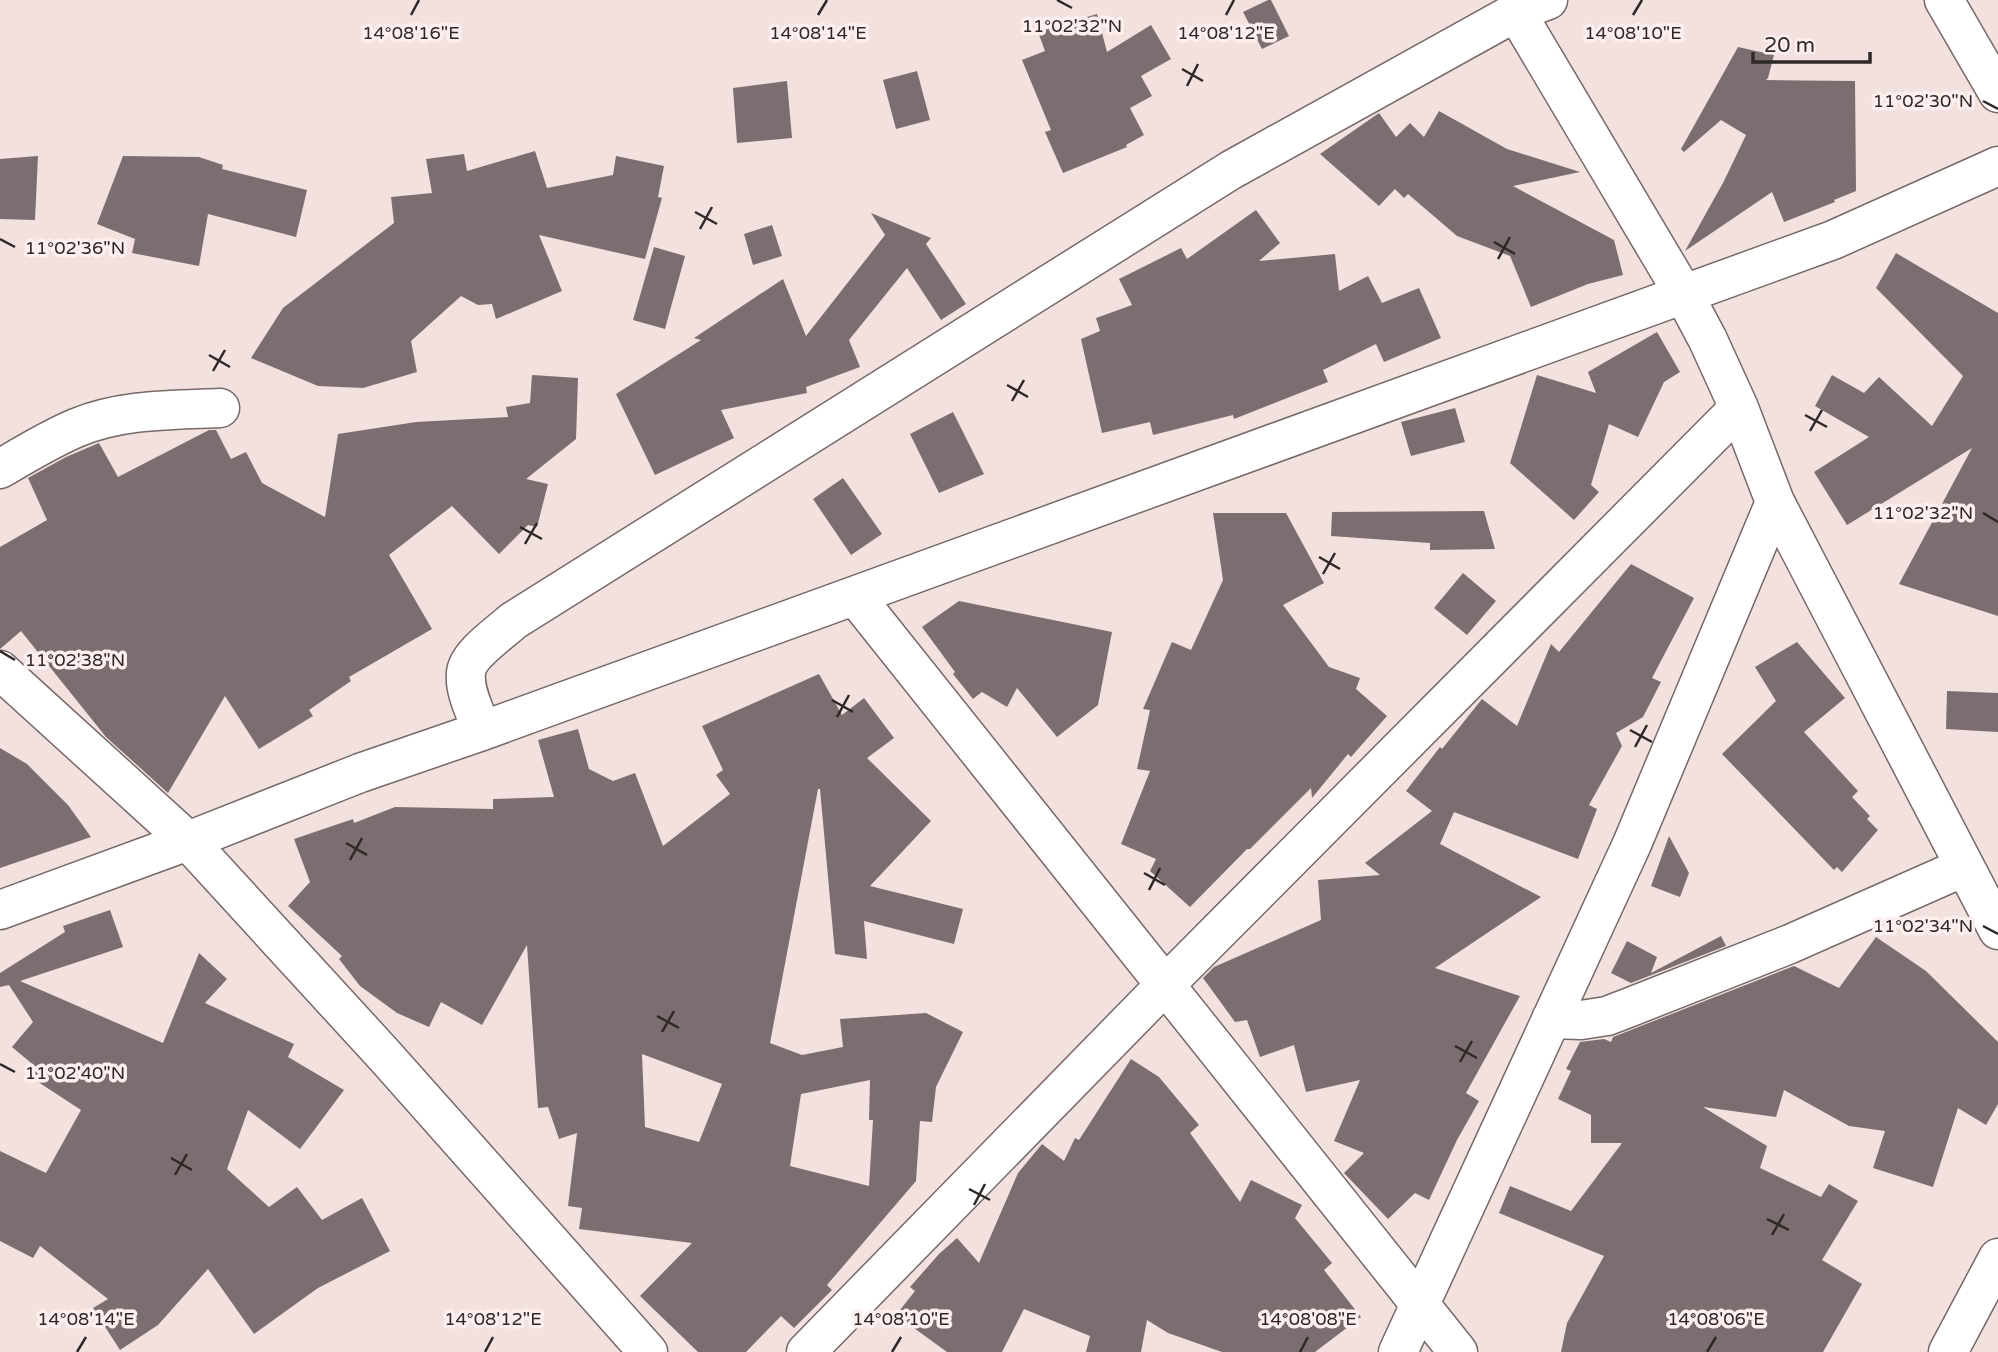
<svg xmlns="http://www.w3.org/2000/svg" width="1998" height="1352" viewBox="0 0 1998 1352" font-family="'Varela Round',sans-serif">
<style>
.building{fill:#7c6e70;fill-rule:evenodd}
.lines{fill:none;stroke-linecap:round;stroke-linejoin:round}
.minor-casing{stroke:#776967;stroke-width:41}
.minor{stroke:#fff;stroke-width:38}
.ticks{fill:none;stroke:#2e2827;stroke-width:2.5}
.ticks-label{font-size:18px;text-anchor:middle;fill:#2e2827;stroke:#fdefed;stroke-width:7;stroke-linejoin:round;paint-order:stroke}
</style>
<rect width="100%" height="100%" fill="#f2e1df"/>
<!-- building -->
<path class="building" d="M 1268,0 L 1271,0 L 1289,36 L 1262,49 L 1243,12 Z
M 1097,14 L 1107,52 L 1151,25 L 1171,59 L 1141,76 L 1152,96 L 1130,108 L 1144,135 L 1126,145 L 1127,147 L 1063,173 L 1045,132 L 1051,130 L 1022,60 L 1045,51 L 1038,32 Z
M 1738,47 L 1774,55 L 1768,78 L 1766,80 L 1855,81 L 1856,191 L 1834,200 L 1835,202 L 1784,222 L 1772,192 L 1685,251 L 1724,181 L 1746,135 L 1721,120 L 1684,152 L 1681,149 Z
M 917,71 L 930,120 L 896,129 L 883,80 Z
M 787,81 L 792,138 L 737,143 L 733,88 Z
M 1439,111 L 1507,149 L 1580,172 L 1513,186 L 1614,240 L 1623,275 L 1588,284 L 1531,307 L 1510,256 L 1457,236 L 1408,194 L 1404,198 L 1395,189 L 1379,206 L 1320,154 L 1379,113 L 1396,137 L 1410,123 L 1424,137 Z
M 535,151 L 547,188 L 613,175 L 616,156 L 664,166 L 658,197 L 662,198 L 645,259 L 539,235 L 562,291 L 496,319 L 492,304 L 478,305 L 461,296 L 411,341 L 417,372 L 363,388 L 318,386 L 251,358 L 283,308 L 394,223 L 391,197 L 432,193 L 426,159 L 464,154 L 467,171 Z
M 38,156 L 35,220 L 0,219 L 0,159 Z
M 123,156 L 199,157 L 223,165 L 222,169 L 307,190 L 296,237 L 208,214 L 199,266 L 132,253 L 135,239 L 97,224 Z
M 1256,210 L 1280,243 L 1259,261 L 1335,254 L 1339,291 L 1368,276 L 1382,303 L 1419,288 L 1441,338 L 1384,362 L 1376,344 L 1323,370 L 1328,382 L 1234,419 L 1233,415 L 1153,435 L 1150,422 L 1102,433 L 1081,339 L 1100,331 L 1096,318 L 1132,305 L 1119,279 L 1181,248 L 1187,259 Z
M 871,213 L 931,238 L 926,244 L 966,304 L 941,320 L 907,268 L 849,340 L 860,367 L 806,387 L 807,393 L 721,410 L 734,438 L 655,475 L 616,394 L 701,340 L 694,338 L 783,279 L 806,336 L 885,235 Z
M 772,225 L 782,256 L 753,265 L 744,234 Z
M 654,247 L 685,256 L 665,329 L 633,320 Z
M 1896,253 L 1998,313 L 1998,616 L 1899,584 L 1972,448 L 1847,525 L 1814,472 L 1869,437 L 1815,406 L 1832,375 L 1864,393 L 1879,377 L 1932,426 L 1963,376 L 1876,288 Z
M 1657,332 L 1680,372 L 1664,382 L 1638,437 L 1609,424 L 1591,485 L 1599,492 L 1574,520 L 1510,463 L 1537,375 L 1596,393 L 1588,372 Z
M 532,375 L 578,378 L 576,439 L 526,479 L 548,484 L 537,527 L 528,525 L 499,554 L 452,506 L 389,555 L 432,629 L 349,677 L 351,681 L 309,710 L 313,716 L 259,749 L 225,696 L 168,793 L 106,737 L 21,631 L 0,649 L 0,547 L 47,520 L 28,478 L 66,457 L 99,443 L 118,477 L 209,430 L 216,430 L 231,459 L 246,452 L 262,483 L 325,517 L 338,434 L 416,422 L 508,417 L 506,407 L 530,403 Z
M 1455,408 L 1465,442 L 1411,456 L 1401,422 Z
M 953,412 L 984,474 L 939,493 L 910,434 Z
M 843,478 L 882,534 L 851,555 L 813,499 Z
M 1484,511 L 1495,549 L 1430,550 L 1430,543 L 1331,536 L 1332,512 Z
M 1213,513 L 1286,513 L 1324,583 L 1283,605 L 1329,667 L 1360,678 L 1356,689 L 1387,716 L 1351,757 L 1348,754 L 1312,798 L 1311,788 L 1250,849 L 1247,849 L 1190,907 L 1150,871 L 1156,859 L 1121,844 L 1150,771 L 1137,769 L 1150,710 L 1143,709 L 1172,642 L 1191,650 L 1223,580 Z
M 1631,564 L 1694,598 L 1652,678 L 1661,682 L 1643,717 L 1616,733 L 1622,746 L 1589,805 L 1597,809 L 1578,859 L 1454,812 L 1440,844 L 1541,897 L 1435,968 L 1520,996 L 1466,1093 L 1479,1101 L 1457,1140 L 1429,1200 L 1415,1193 L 1388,1219 L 1344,1173 L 1364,1153 L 1334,1141 L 1360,1080 L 1306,1092 L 1294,1045 L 1260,1057 L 1247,1020 L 1235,1022 L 1203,978 L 1214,967 L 1321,920 L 1318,880 L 1380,875 L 1365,863 L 1432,811 L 1406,791 L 1440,747 L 1442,749 L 1482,699 L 1517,726 L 1551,644 L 1559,652 Z
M 1463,573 L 1496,601 L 1467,635 L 1434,608 Z
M 959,601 L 1112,632 L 1098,705 L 1057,737 L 1017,688 L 1007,707 L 982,692 L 973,699 L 953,674 L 955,672 L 922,627 Z
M 1797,642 L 1845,698 L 1804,732 L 1858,791 L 1852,797 L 1870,816 L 1867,819 L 1878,830 L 1842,872 L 1837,867 L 1834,870 L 1722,754 L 1776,701 L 1755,667 Z
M 819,674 L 842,715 L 864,698 L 894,738 L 867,758 L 931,821 L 870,886 L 963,909 L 954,944 L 864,921 L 867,959 L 835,954 L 820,789 L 818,789 L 770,1043 L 802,1055 L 843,1047 L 840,1019 L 926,1013 L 963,1032 L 936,1087 L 932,1122 L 920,1121 L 916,1181 L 827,1285 L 832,1290 L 794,1328 L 781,1316 L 746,1352 L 698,1352 L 640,1296 L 692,1243 L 579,1229 L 582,1208 L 568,1206 L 577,1133 L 559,1139 L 548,1107 L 538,1108 L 527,945 L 482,1025 L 441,1002 L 429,1027 L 397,1013 L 360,986 L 339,959 L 342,956 L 288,906 L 310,882 L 294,839 L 353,819 L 354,823 L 395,807 L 493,809 L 493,799 L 554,797 L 538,740 L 578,729 L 589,769 L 613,781 L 635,773 L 663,846 L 730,794 L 716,775 L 723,770 L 702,726 ZM 642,1054 L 722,1084 L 699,1142 L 645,1127 ZM 870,1080 L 869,1120 L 873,1120 L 869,1186 L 790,1166 L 801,1094 Z
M 1947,691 L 1998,693 L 1998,732 L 1946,729 Z
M 0,748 L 27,764 L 68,805 L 91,837 L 0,868 Z
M 1669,836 L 1689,873 L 1680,897 L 1651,886 Z
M 110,910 L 123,947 L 20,981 L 163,1043 L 199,953 L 227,979 L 205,1003 L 294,1044 L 288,1057 L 344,1090 L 300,1149 L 248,1110 L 227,1169 L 269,1207 L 297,1187 L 322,1220 L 362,1198 L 390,1251 L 318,1288 L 254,1334 L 208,1269 L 158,1325 L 120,1350 L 93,1308 L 108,1299 L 40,1246 L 33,1258 L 0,1241 L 0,1151 L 46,1173 L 81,1110 L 29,1076 L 36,1067 L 12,1047 L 33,1022 L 9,985 L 0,987 L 0,973 L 65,932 L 63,926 Z
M 1721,936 L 1726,946 L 1631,983 L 1611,973 L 1627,941 L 1657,957 L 1651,973 Z
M 1876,937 L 1926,971 L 1998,1042 L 1998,1104 L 1986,1125 L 1958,1108 L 1933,1187 L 1873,1168 L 1885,1131 L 1849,1126 L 1784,1090 L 1776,1117 L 1703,1107 L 1767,1146 L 1760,1168 L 1821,1197 L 1829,1184 L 1858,1201 L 1822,1260 L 1862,1284 L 1823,1352 L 1561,1352 L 1567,1323 L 1604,1256 L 1499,1213 L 1510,1186 L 1571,1211 L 1622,1143 L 1591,1143 L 1591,1115 L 1558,1099 L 1571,1071 L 1566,1069 L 1580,1042 L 1604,1039 L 1611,1042 L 1613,1037 L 1794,966 L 1839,988 Z
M 1131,1059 L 1159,1077 L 1199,1125 L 1190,1133 L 1240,1202 L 1251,1180 L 1302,1205 L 1295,1218 L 1332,1263 L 1324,1270 L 1361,1317 L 1315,1352 L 1222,1352 L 1168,1333 L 1147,1320 L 1141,1352 L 1086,1352 L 1090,1336 L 1024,1309 L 1002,1352 L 947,1352 L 896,1315 L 915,1291 L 910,1287 L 939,1254 L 957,1238 L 979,1263 L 1018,1173 L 1042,1144 L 1064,1161 L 1075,1138 L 1079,1140 Z"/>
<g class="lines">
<defs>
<path id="minor" d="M 1944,0 L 1998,93
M 1516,12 L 1683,293 L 1708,340 L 1739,408 L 1775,502 L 1998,930
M 0,469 C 25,454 50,439 76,428 C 121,409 173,410 220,408
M 855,596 L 1458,1352
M 0,670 L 188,841 L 385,1056 L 648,1352
M 482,731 C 476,713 464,692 466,673 C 467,655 500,633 513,621 L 1231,170 L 1516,12 L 1548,0
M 0,910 L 188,841 L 360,773 L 482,731 L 1833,240 L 1998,166
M 1551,1019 L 1581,1020 L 1607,1016 L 1633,1006 L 1790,944 L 1964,867
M 806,1352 L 1165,985 L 1739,408
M 1398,1352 L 1632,844 L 1775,502
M 1948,1352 L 1998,1258"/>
</defs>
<!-- minor casing -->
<use href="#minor" class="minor-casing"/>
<!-- minor -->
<use href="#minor" class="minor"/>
</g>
<!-- ticks -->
<path class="ticks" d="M 1057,0 L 1072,8M 411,15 L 419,0M 818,15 L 827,0M 1226,15 L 1234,0M 1633,15 L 1642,0M 1182,69 L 1203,81M 1187,86 L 1198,64M 1983,101 L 1998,109M 695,212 L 717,224M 700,229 L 712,207M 0,239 L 15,247M 1494,242 L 1515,254M 1498,259 L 1510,237M 209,355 L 230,367M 213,371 L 225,350M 1007,385 L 1028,397M 1012,401 L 1024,380M 1805,415 L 1827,427M 1810,431 L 1822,410M 1983,513 L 1998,522M 520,527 L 542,539M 525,544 L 537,523M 1319,557 L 1340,569M 1323,574 L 1335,553M 0,651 L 15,660M 832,700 L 853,712M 837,717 L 849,695M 1630,730 L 1652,742M 1635,747 L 1647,725M 346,843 L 367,855M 350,860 L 362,838M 1144,873 L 1165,885M 1149,890 L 1160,868M 1983,926 L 1998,934M 657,1016 L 679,1028M 662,1032 L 674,1011M 1455,1046 L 1477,1058M 1460,1062 L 1472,1041M 0,1064 L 15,1072M 171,1158 L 192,1170M 175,1175 L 187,1154M 969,1189 L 990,1200M 974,1205 L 985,1184M 1767,1219 L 1789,1230M 1772,1235 L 1784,1214M 77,1352 L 86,1337M 485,1352 L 493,1337M 892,1352 L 901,1337M 1300,1352 L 1308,1337M 1707,1352 L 1716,1337"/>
<g class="ticks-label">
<text x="1072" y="32">11°02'32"N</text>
<text x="411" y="39">14°08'16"E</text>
<text x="818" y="39">14°08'14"E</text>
<text x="1226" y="39">14°08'12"E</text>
<text x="1633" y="39">14°08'10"E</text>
<text x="1923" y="107">11°02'30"N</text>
<text x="75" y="254">11°02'36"N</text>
<text x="1923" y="519">11°02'32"N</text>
<text x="75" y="666">11°02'38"N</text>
<text x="1923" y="932">11°02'34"N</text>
<text x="75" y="1079">11°02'40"N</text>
<text x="86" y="1325">14°08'14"E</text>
<text x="493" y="1325">14°08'12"E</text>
<text x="901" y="1325">14°08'10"E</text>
<text x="1308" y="1325">14°08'08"E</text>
<text x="1716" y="1325">14°08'06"E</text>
</g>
<!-- scale -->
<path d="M1753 52v10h117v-10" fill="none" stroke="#2e2827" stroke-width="3.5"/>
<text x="1764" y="52" font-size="21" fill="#2e2827" stroke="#fdefed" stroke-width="5" paint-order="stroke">20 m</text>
</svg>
